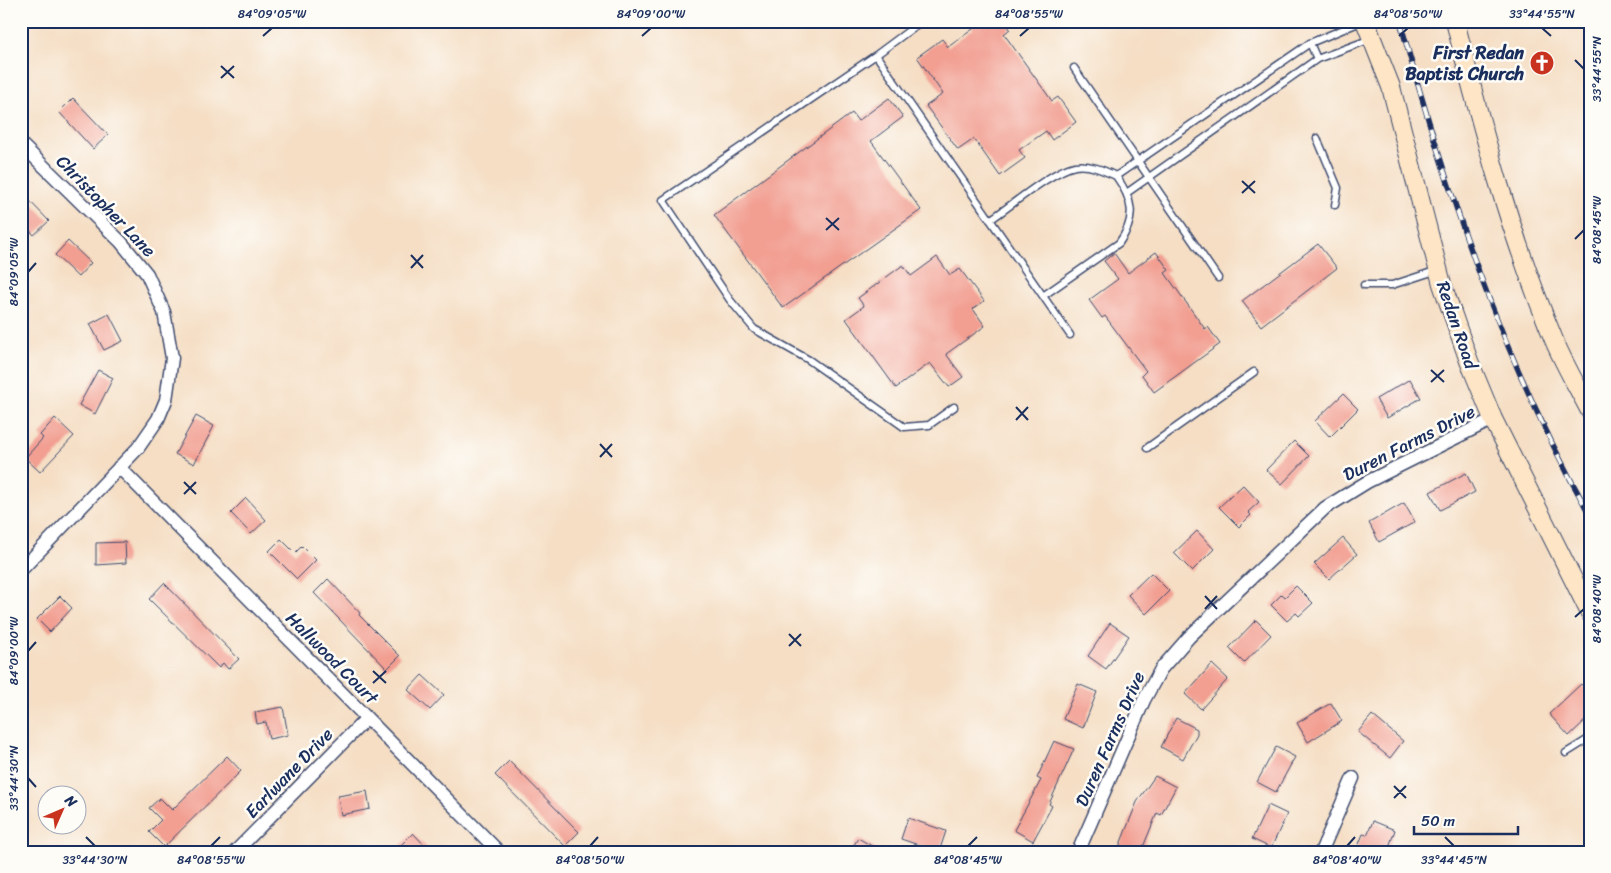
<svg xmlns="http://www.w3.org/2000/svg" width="1611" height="873" viewBox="0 0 1611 873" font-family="Sriracha,sans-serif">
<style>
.building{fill:#f29e91}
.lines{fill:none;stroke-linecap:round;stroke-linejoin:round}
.lane-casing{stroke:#3c496d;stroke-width:9}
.street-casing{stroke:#3c496d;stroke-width:15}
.secondary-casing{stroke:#3c496d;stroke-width:20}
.lane{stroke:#fff;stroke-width:6}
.street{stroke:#fff;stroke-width:12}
.secondary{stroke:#fde5c5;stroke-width:18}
.rail-casing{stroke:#1b2f5e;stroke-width:5.5}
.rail{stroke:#fdfcf7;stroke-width:4;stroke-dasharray:11;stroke-linecap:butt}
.ticks{fill:none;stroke:#1b2f5e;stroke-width:2}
.labels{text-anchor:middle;stroke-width:5;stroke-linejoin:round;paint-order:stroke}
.poi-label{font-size:18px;font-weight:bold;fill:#1b2f5e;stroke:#fdfcf7;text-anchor:end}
.street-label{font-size:18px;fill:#1b2f5e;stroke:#fdfcf7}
.neatline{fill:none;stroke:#1b2f5e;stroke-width:2}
.ticks-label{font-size:12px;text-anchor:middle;fill:#1b2f5e}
</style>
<rect width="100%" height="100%" fill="#fdfcf7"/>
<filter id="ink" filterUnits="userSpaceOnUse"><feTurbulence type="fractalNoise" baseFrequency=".02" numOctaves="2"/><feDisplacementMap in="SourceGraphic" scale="10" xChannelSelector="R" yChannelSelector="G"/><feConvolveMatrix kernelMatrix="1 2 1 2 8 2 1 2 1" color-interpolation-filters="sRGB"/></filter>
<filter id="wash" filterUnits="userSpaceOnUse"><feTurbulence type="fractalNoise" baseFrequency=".0096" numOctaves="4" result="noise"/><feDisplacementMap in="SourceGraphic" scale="20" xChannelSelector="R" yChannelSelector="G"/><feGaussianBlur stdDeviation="1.12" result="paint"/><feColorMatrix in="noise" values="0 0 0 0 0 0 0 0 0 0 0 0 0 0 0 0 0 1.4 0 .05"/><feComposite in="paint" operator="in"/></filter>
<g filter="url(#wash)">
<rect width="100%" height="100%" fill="#f5dec4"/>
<g id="blocks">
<!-- building -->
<path class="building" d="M 968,21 L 1005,21 L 1010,29 L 1004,34 L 1052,101 L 1058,97 L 1076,122 L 1052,140 L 1046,131 L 1019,150 L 1025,158 L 1000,176 L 974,139 L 958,150 L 926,106 L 943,94 L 917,57 L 942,39 L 948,47 L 973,29 Z
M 73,98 L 108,135 L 93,149 L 59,112 Z
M 889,98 L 903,117 L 871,141 L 921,210 L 783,308 L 714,215 L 852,113 L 858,121 Z
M 21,192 L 49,221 L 34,235 L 21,221 Z
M 68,241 L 91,263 L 78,277 L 55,255 Z
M 1318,244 L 1337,268 L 1261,326 L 1242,301 Z
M 1156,252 L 1169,270 L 1165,273 L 1205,329 L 1208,327 L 1220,344 L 1154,392 L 1142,375 L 1146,371 L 1105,316 L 1102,318 L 1089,300 L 1118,279 L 1104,261 L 1114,253 L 1128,273 Z
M 937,257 L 950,275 L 960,269 L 984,301 L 973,309 L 985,326 L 946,354 L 963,377 L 949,387 L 930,363 L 896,388 L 846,319 L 864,306 L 858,298 L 903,265 L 911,276 Z
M 109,314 L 123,341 L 104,350 L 90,324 Z
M 98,370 L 113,378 L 95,414 L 79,405 Z
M 1410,379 L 1421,398 L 1387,418 L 1376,399 Z
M 1343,394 L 1358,409 L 1330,437 L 1315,421 Z
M 196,416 L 214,426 L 194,464 L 175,454 Z
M 55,418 L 74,436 L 40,472 L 25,458 L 43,438 L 40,435 Z
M 1294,441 L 1309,456 L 1282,484 L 1266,470 Z
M 1466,473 L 1475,492 L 1440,510 L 1430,492 Z
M 1243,485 L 1259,502 L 1248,512 L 1251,515 L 1239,527 L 1219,507 Z
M 246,498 L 266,520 L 251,534 L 231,513 Z
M 1404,503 L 1415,522 L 1379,542 L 1369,523 Z
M 1197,531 L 1214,549 L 1192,571 L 1174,553 Z
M 1343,538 L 1357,554 L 1329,579 L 1314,564 Z
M 281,539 L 295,553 L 302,546 L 316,560 L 297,579 L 269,551 Z
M 125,542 L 126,563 L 96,565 L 96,543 Z
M 1151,573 L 1169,591 L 1146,614 L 1128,595 Z
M 328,579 L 360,613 L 359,615 L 400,656 L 387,669 L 314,593 Z
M 164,583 L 239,659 L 228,669 L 223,663 L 219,668 L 149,599 Z
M 1296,586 L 1313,603 L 1299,616 L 1296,613 L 1287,621 L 1271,605 L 1282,594 L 1285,597 Z
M 60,596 L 72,608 L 50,632 L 37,619 Z
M 1256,620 L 1271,635 L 1244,663 L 1229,648 Z
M 1110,623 L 1129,636 L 1106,669 L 1088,656 Z
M 1212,664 L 1228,679 L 1201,709 L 1185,694 Z
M 422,675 L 444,695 L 430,710 L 408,690 Z
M 1078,684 L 1097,692 L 1083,728 L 1063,719 Z
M 1581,684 L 1590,693 L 1590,716 L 1569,736 L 1549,714 Z
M 1331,703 L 1342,721 L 1308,742 L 1297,723 Z
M 283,707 L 288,735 L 269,739 L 266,722 L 257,724 L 255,712 Z
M 1372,715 L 1403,741 L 1390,758 L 1358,732 Z
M 1176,718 L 1197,729 L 1197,734 L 1183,759 L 1161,747 Z
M 1054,741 L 1074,749 L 1049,804 L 1052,806 L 1033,841 L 1014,830 L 1041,780 L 1037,778 Z
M 1276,747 L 1295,757 L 1276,792 L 1257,782 Z
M 227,756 L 241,771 L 164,847 L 149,832 L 161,820 L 149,808 L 160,798 L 172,810 Z
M 509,761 L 579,832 L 565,846 L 495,775 Z
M 1155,776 L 1176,787 L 1161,815 L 1157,813 L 1141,852 L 1117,852 L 1137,802 Z
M 367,791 L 370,809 L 341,815 L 338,796 Z
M 1268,805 L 1287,814 L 1271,848 L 1252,839 Z
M 908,818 L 946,831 L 939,852 L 901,839 Z
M 1373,821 L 1395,830 L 1389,847 L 1386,846 L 1384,852 L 1364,852 L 1357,849 L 1363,834 L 1367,835 Z
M 413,833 L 431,852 L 405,852 L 400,846 Z
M 858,838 L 882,852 L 850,852 Z"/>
</g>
</g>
<g filter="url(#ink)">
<use href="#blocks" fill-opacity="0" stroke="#3c496d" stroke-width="1"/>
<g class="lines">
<defs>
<path id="lane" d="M 922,21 L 876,55 L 1070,335
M 1310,43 L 1317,59
M 876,55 L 663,200 L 730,300 L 754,329 L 809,360 L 904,427 L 929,425 L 954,407
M 1074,68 L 1218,278
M 1317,138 L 1338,188 L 1335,205
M 1128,192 L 1317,59 L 1371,39
M 990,220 C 1011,206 1053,170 1075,166 C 1090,164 1103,170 1116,176 L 1310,43 L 1363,21
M 1364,285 L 1392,285 L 1438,270
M 1043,296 L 1119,243 C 1137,218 1133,200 1116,176
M 1147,448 L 1254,372
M 1566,753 L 1590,738"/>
<path id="street" d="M 21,144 L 121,242 L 147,274 L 164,312 L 172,358 L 166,400 L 158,419 L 138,448 L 21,570
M 119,467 L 499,852
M 235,852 L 367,718
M 1078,852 L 1144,700 L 1161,669 L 1189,637 L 1325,508 L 1367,482 L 1493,419
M 1321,852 L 1353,778"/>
<path id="secondary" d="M 1365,21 L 1391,87 L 1442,284 L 1469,361 L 1493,419 L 1590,613
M 1455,21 C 1482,130 1511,237 1554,340 C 1564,364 1578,388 1590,411"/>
</defs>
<!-- lane casing -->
<use href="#lane" class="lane-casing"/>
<!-- street casing -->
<use href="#street" class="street-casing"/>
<!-- secondary casing -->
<use href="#secondary" class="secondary-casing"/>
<!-- lane -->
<use href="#lane" class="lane"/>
<!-- street -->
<use href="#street" class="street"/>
<!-- secondary -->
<use href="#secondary" class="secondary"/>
<defs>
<path id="rail" d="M 1400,21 C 1447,193 1502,359 1590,515"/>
</defs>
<!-- rail casing -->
<use href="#rail" class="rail-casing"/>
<!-- rail -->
<use href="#rail" class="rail"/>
</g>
</g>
<!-- ticks -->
<path class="ticks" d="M 1542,28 L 1551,36M 263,36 L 272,28M 642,36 L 651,28M 1020,36 L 1029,28M 1399,36 L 1408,28M 1575,60 L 1584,69M 221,66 L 234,78M 221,78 L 234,66M 1242,181 L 1255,193M 1242,193 L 1255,181M 826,218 L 839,230M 826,230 L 839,218M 1575,239 L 1584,230M 411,255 L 423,268M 411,268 L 423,255M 28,272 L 36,263M 1431,370 L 1444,382M 1431,382 L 1444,370M 1016,407 L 1028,420M 1016,420 L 1028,407M 600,444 L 612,457M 600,457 L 612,444M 184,482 L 196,494M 184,494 L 196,482M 1205,596 L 1217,609M 1205,609 L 1217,596M 1575,617 L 1584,609M 789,634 L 801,646M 789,646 L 801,634M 28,651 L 36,642M 373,671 L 386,683M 373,683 L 386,671M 28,778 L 36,787M 1394,786 L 1406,798M 1394,798 L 1406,786M 86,837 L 95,846M 1445,837 L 1454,846M 211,846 L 220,837M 590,846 L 598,837M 968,846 L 977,837M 1347,846 L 1355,837"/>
<!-- icons -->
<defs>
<symbol id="church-disc" viewBox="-11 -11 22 22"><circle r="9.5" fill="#c8321e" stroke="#fdfcf7"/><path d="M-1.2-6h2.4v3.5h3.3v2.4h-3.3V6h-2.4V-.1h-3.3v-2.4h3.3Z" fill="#fff"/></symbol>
</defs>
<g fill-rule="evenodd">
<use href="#church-disc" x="1528" y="49" width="28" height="28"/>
</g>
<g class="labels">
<!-- poi labels -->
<g class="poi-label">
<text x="1524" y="59">First Redan<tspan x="1524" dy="21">Baptist Church</tspan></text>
</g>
<!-- street labels -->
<g class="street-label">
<text transform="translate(106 206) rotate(46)" y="6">Christopher Lane</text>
<text transform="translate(1457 325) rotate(71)" y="6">Redan Road</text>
<text transform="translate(1409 443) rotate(-27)" y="6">Duren Farms Drive</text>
<text transform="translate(332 658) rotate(45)" y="6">Hallwood Court</text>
<text transform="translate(1110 739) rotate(-66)" y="6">Duren Farms Drive</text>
<text transform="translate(289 773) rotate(-46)" y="6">Earlwane Drive</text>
</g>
</g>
<!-- margin -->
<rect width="1611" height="873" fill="none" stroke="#fdfcf7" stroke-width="55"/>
<!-- north arrow -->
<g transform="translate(62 810) rotate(45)"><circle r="24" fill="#fdfcf7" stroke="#a3aaba"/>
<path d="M0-4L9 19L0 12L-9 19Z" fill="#c8321e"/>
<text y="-8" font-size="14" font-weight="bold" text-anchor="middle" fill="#1b2f5e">N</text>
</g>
<!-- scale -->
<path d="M1414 826v8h104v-8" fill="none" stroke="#1b2f5e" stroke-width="2.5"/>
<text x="1421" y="826" font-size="15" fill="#1b2f5e" stroke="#fdfcf7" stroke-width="4" paint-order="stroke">50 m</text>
<rect x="28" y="28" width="1556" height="818" class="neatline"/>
<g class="ticks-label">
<text x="272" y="18">84°09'05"W</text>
<text x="651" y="18">84°09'00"W</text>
<text x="1029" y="18">84°08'55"W</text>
<text x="1408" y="18">84°08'50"W</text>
<text x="1542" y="18">33°44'55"N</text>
<text transform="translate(1597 69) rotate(-90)" y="4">33°44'55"N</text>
<text transform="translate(1597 230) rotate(-90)" y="4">84°08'45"W</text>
<text transform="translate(14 272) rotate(-90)" y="4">84°09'05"W</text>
<text transform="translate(1597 609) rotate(-90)" y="4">84°08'40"W</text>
<text transform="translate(14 651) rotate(-90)" y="4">84°09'00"W</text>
<text transform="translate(14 778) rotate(-90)" y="4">33°44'30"N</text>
<text x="95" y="864">33°44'30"N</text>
<text x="211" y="864">84°08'55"W</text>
<text x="590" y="864">84°08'50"W</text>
<text x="968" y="864">84°08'45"W</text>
<text x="1347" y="864">84°08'40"W</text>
<text x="1454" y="864">33°44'45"N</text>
</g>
</svg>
